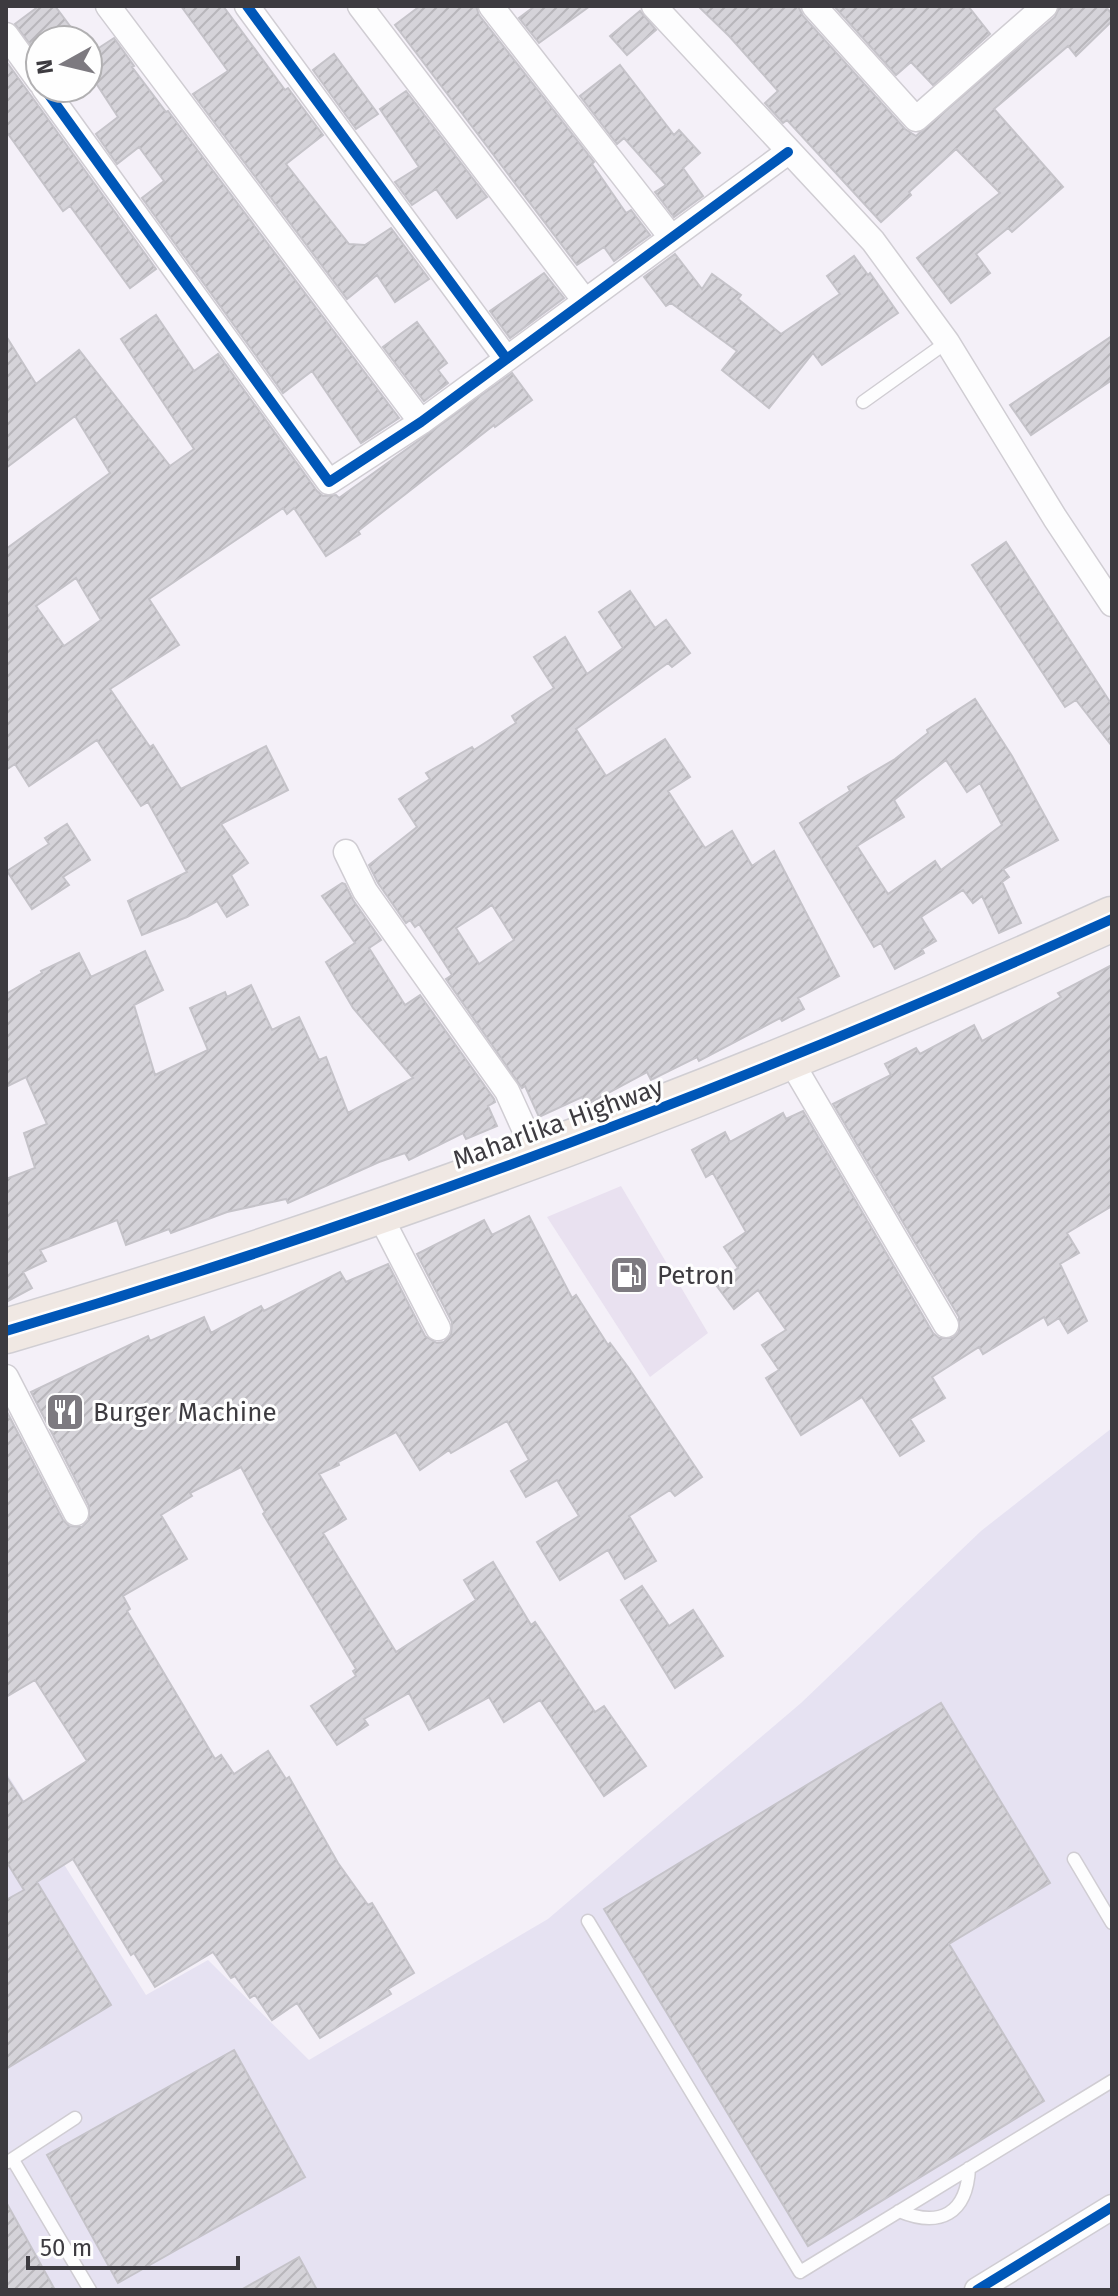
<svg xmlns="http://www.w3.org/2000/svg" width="1118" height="2296" viewBox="0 0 1118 2296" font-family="'Fira Sans',sans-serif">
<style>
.built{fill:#e9e1f0}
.industrial{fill:#e6e2f2}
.building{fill:url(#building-hatch);stroke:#c5c3c9;stroke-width:2;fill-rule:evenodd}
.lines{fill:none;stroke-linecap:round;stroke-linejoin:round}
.lane-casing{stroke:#d0cdd3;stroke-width:15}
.street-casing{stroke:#d0cdd3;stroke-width:27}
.highway-casing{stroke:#d0ced3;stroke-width:47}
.lane{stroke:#fdfdfe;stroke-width:12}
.street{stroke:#fdfdfe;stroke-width:24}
.highway{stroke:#f0e8e3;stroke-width:44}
.cycleway-casing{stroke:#fefefe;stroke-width:15}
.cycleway{stroke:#0057b8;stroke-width:10}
.labels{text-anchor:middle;stroke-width:6;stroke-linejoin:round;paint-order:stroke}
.street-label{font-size:26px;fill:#3d3b40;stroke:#fefefe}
.poi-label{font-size:26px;fill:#3d3b40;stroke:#fefefe;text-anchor:start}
</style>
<defs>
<pattern id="building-hatch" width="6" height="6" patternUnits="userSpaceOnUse" patternTransform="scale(2)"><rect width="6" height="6" fill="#d5d3d9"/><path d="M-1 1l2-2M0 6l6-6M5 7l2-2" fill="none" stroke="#b8b6bb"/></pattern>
</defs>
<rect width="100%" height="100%" fill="#f4f0f8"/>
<!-- built -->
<path class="built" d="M 621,1186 L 708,1333 L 650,1377 L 547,1217 Z"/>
<!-- industrial -->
<path class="industrial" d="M 1112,1428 L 1112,2290 L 6,2290 L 6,1772 L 146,1995 L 208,1960 L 309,2060 L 548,1919 L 801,1703 L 981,1531 Z"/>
<!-- building -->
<path class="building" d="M 39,6 L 55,6 L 70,26 L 52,40 L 40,40 L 40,49 L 36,52 L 15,24 Z
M 181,6 L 223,6 L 285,90 L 288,88 L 323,135 L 286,164 L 349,244 L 365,245 L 391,228 L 429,279 L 395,302 L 377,275 L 347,299 L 193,94 L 228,71 Z
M 420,6 L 476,6 L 479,15 L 594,162 L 592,164 L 626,213 L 631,210 L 650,235 L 614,261 L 604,247 L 577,265 L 395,25 Z
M 535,6 L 590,6 L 539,43 L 519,18 Z
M 698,6 L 798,6 L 803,16 L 905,129 L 916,136 L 1055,17 L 1060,6 L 1105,6 L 1112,14 L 1112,21 L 1076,56 L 1068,46 L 994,109 L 1063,187 L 1012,232 L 1008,228 L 976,254 L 990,273 L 951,303 L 917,258 L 1000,193 L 956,149 L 909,192 L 911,195 L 881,222 L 787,120 L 783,123 L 765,103 L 778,91 L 729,36 Z
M 834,6 L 968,6 L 990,34 L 933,85 L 911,62 L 896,75 Z
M 640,11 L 656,30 L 627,55 L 610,36 Z
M 114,38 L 134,66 L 132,67 L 166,112 L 168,111 L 399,418 L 361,443 L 312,371 L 283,393 L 142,198 L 164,181 L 139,147 L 117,164 L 96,134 L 118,117 L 88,71 L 88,55 Z
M 334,54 L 378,114 L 356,129 L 313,70 Z
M 6,61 L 156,269 L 130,288 L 70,206 L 63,211 L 6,131 Z
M 620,65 L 674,135 L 679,130 L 700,153 L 683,168 L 703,196 L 674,217 L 655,192 L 666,185 L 624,138 L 617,144 L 580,96 Z
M 406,91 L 487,197 L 457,218 L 436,189 L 412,205 L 395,182 L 419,167 L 380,109 Z
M 675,254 L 702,289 L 712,274 L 741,295 L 738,299 L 781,334 L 840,294 L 827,276 L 854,256 L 868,275 L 870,273 L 898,313 L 822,365 L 813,353 L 769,408 L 722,370 L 737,351 L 671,303 L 666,306 L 644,277 Z
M 544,273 L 564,298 L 510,338 L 490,311 Z
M 156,315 L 194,371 L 218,354 L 317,491 L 323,496 L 336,495 L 339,498 L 512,373 L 532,400 L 495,427 L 494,425 L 358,531 L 360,534 L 326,556 L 294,508 L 287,514 L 283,508 L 149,599 L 179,645 L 110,689 L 150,747 L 153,745 L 181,789 L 266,746 L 288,790 L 221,824 L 248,863 L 231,875 L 248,905 L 227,917 L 217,901 L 187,917 L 142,935 L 128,901 L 187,872 L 148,802 L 141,806 L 97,740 L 29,786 L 15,764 L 6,770 L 6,549 L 110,473 L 75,416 L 6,468 L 6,336 L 36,384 L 79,350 L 170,466 L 194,449 L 121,339 ZM 76,578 L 101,620 L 64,646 L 36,606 Z
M 417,322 L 447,363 L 438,370 L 448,383 L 424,401 L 383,347 Z
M 1112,336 L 1112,380 L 1031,435 L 1010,405 Z
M 1006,542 L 1112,705 L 1112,746 L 1076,700 L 1065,707 L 972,565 Z
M 630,591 L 655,628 L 666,620 L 690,653 L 672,667 L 668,663 L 576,729 L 606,776 L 665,739 L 690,777 L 668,791 L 705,848 L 732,831 L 752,866 L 774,851 L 839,976 L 798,998 L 804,1009 L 782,1021 L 780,1018 L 699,1061 L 697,1057 L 651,1080 L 647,1072 L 586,1105 L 582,1097 L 539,1117 L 525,1086 L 522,1088 L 446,979 L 452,975 L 419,924 L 415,927 L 410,920 L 406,923 L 378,883 L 369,865 L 417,827 L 399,799 L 430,779 L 426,773 L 472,747 L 474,750 L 516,723 L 512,716 L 554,688 L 534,657 L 565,637 L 587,674 L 623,648 L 599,612 ZM 492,905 L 514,940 L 479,964 L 456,928 Z
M 975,699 L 1012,756 L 1058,840 L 1003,869 L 1009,877 L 1002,882 L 1021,923 L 999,933 L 982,896 L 973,903 L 963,890 L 921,917 L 936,941 L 922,949 L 924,953 L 895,969 L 881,943 L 874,947 L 800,823 L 850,791 L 848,787 L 895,759 L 928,733 L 927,730 ZM 946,760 L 967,792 L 980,783 L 1002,825 L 941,870 L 935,861 L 888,894 L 857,846 L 904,817 L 894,800 Z
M 67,824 L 90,860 L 63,877 L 69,885 L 32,909 L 7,871 L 49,844 L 45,838 Z
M 342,883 L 345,884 L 353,900 L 381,940 L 369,948 L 405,1005 L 420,995 L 494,1099 L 495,1102 L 488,1106 L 497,1126 L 466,1139 L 463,1133 L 409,1160 L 405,1153 L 379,1162 L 288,1203 L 286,1199 L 227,1212 L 171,1233 L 169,1229 L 126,1245 L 117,1220 L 40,1250 L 46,1261 L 23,1272 L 32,1288 L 6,1302 L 6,1179 L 35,1168 L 24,1133 L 47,1124 L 26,1077 L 6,1087 L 6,994 L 42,973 L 41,971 L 79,953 L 91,977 L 145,951 L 163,990 L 134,1005 L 155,1075 L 208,1050 L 190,1008 L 225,992 L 227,997 L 251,985 L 272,1030 L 299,1017 L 319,1060 L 326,1057 L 348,1113 L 413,1078 L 353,1008 L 326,962 L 355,943 L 322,896 Z
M 1112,965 L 1112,1206 L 1067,1233 L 1079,1253 L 1060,1264 L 1087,1321 L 1068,1333 L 1059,1318 L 1048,1325 L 1044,1317 L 983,1354 L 979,1347 L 932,1377 L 945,1398 L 910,1419 L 924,1441 L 900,1456 L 862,1397 L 801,1435 L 766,1378 L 779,1370 L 762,1345 L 786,1330 L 758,1290 L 734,1309 L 716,1285 L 738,1268 L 724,1247 L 746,1232 L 713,1173 L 706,1177 L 692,1150 L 725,1132 L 730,1142 L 783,1113 L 786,1119 L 803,1111 L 933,1333 L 939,1338 L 953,1338 L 959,1332 L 959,1317 L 833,1104 L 891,1075 L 885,1064 L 916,1048 L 920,1054 L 974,1025 L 982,1041 L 1061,997 L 1058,993 Z
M 529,1216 L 572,1298 L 576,1295 L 608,1345 L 610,1343 L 628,1367 L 702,1477 L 675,1496 L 670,1490 L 629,1516 L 656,1561 L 625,1579 L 608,1550 L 560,1580 L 537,1542 L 579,1516 L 557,1480 L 526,1497 L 511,1471 L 529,1460 L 507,1421 L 451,1453 L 449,1450 L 420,1470 L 396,1432 L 338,1462 L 339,1465 L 319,1474 L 346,1519 L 323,1533 L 396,1652 L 476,1600 L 464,1580 L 493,1562 L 531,1625 L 535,1622 L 595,1712 L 604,1706 L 646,1766 L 604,1796 L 540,1700 L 504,1722 L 489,1697 L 429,1730 L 409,1693 L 364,1719 L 368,1725 L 337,1745 L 311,1706 L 356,1676 L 353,1671 L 356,1669 L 263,1514 L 265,1512 L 241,1467 L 190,1493 L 192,1496 L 161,1515 L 187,1559 L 123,1596 L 130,1609 L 127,1611 L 215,1759 L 221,1755 L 234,1774 L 268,1751 L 286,1779 L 289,1777 L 338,1863 L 368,1905 L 372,1903 L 414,1973 L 388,1989 L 391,1994 L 320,2038 L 297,2003 L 272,2020 L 255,1995 L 250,1998 L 235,1976 L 231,1978 L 213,1952 L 155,1987 L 134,1953 L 131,1955 L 73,1859 L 37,1882 L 111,2005 L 6,2069 L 6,1900 L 24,1890 L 6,1861 L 6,1776 L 23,1802 L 87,1761 L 35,1680 L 6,1697 L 6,1410 L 63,1520 L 69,1526 L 82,1527 L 89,1520 L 89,1506 L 31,1392 L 148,1336 L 150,1341 L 204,1317 L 211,1333 L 261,1306 L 264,1311 L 340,1272 L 346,1282 L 388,1264 L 425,1336 L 437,1343 L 444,1342 L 451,1335 L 452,1322 L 417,1254 L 484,1220 L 492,1235 Z
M 642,1586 L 669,1626 L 693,1610 L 723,1656 L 675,1688 L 621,1600 Z
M 941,1703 L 1050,1883 L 949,1944 L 1044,2101 L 808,2246 L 604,1909 Z
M 234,2050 L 305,2177 L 118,2283 L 47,2155 Z
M 6,2202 L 55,2290 L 6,2290 Z
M 299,2257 L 317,2290 L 241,2290 Z"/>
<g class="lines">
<defs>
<path id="lane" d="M 863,402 L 947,342
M 1074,1859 L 1112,1923
M 588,1921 L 800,2272 L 1112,2081
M 13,2160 L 90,2290
M 8,2162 L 75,2118
M 899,2211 C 940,2228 967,2214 969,2168"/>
<path id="street" d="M 108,6 L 421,422
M 247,6 L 506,358
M 360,6 L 585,301
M 491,6 L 671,237
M 654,6 L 873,241 L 947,342 L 1055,518 L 1112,604
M 814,6 L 916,119 L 1045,6
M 6,35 L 40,82
M 44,88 L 329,482 L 421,422 L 788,152
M 346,852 L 365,891 L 507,1091 L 537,1157
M 789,1058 L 946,1325
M 378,1212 L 438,1328
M 6,1377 L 76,1513
M 977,2290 L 1112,2207"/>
<path id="highway" d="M 6,1331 C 384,1220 753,1081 1112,919"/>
</defs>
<!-- lane casing -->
<use href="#lane" class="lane-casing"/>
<!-- street casing -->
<use href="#street" class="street-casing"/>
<!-- highway casing -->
<use href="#highway" class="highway-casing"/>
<!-- lane -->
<use href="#lane" class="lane"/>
<!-- street -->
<use href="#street" class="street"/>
<!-- highway -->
<use href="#highway" class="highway"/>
<defs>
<path id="cycleway" d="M 247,6 L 506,358
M 44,88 L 329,482 L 421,422 L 788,152
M 6,1331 C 384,1220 753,1081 1112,919
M 977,2290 L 1112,2207"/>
</defs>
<!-- cycleway casing -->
<use href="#cycleway" class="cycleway-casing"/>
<!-- cycleway -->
<use href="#cycleway" class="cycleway"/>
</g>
<!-- icons -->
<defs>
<symbol id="fuel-square" viewBox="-11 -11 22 22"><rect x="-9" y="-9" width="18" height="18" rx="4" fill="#7d7a80" stroke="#fefefe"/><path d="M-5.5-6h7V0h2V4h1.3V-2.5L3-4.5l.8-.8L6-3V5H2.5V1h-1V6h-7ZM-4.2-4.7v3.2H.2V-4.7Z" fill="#fff"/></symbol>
<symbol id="restaurant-square" viewBox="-11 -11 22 22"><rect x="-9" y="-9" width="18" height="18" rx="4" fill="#7d7a80" stroke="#fefefe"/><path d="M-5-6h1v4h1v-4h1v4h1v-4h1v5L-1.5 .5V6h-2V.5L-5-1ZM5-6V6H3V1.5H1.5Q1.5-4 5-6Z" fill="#fff"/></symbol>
</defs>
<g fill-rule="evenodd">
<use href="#fuel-square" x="607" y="1253" width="44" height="44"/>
<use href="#restaurant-square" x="43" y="1390" width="44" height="44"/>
</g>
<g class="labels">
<!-- street labels -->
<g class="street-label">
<text transform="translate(558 1123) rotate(-20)" y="9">Maharlika Highway</text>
</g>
<!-- poi labels -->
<g class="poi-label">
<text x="657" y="1284">Petron</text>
<text x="93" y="1421">Burger Machine</text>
</g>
</g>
<!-- border -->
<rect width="1118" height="2296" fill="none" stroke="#3d3b40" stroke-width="16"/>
<!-- north arrow -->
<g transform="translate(64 64) rotate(262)"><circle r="38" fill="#fefefe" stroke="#b1b0b2" stroke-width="2"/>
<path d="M0-6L14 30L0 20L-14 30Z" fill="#7d7a80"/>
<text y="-12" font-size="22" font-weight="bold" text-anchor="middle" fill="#3d3b40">N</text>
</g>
<!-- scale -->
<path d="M28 2256v12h210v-12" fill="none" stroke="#3d3b40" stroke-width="4"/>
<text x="40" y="2256" font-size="24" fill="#3d3b40" stroke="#fefefe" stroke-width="6" paint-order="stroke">50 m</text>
</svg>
